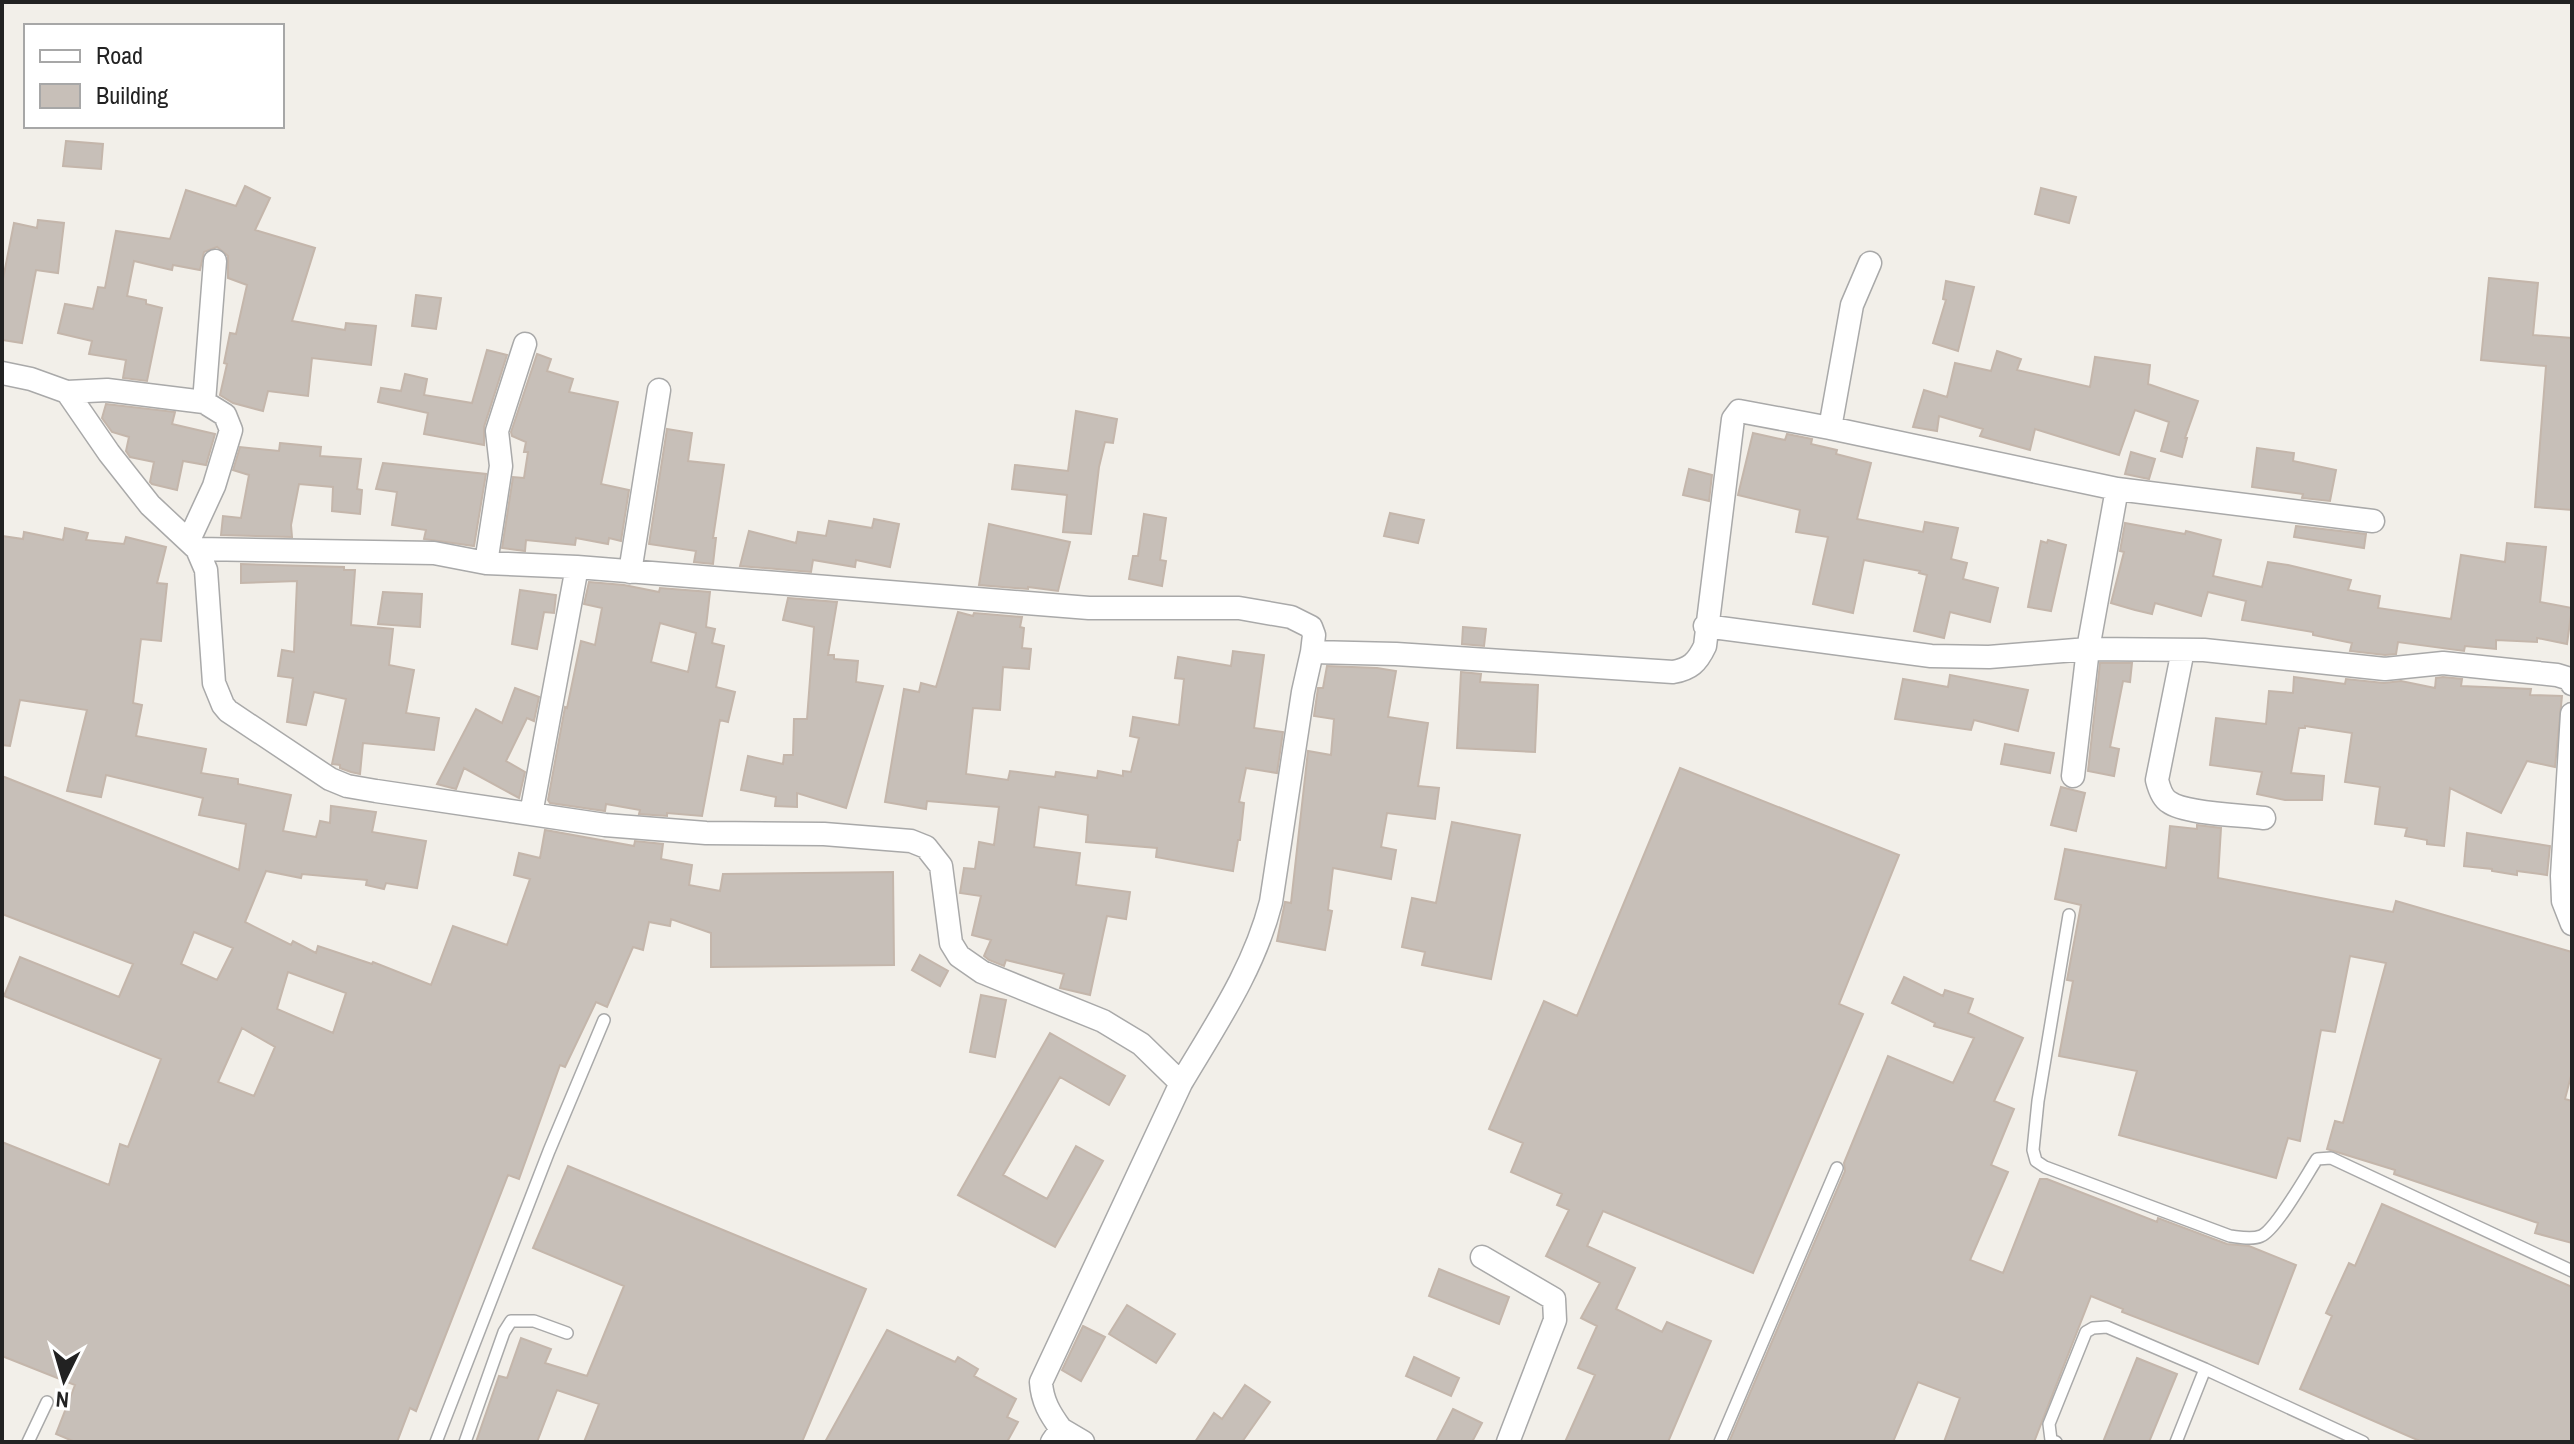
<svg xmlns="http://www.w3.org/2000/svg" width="2574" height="1444" viewBox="0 0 2574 1444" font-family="'Archivo Narrow',sans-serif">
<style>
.building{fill:#c7bfb8;stroke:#c4b6ab;stroke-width:2;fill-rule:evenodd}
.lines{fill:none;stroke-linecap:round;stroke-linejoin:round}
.service-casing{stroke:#a9a9a9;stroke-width:14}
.minor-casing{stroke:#a9a9a9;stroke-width:25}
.service{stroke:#fff;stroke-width:11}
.minor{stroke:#fff;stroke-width:22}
</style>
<rect width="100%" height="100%" fill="#f2efe9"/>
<!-- building -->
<path class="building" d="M 66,141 L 103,144 L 101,169 L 63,166 Z
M 245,186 L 270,198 L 255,230 L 315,248 L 292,321 L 345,330 L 346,323 L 376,326 L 371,365 L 312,358 L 308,396 L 268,391 L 263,411 L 233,403 L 220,395 L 227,364 L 224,363 L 230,333 L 236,334 L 247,285 L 228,278 L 228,256 L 217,247 L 204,252 L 200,270 L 173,265 L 172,270 L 134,261 L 127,296 L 146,300 L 146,304 L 162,308 L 147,381 L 123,378 L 126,360 L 89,354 L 92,341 L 58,333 L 65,304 L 93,309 L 98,287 L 105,288 L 116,231 L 170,239 L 186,190 L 236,206 Z
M 2041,188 L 2076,197 L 2069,223 L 2035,214 Z
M 38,220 L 64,223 L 58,273 L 36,270 L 22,343 L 2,340 L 2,284 L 14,223 L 37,228 Z
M 2489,278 L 2538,283 L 2533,335 L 2572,338 L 2572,510 L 2535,507 L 2546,366 L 2481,360 Z
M 1946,281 L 1974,287 L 1958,351 L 1933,343 L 1946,300 L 1943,299 Z
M 416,295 L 441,298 L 436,329 L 412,326 Z
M 487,350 L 507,355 L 484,427 L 484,445 L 424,434 L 428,413 L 378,402 L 381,388 L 401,391 L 405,374 L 427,379 L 424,395 L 472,403 Z
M 1997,351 L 2021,359 L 2017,370 L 2090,387 L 2095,357 L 2150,365 L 2148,384 L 2198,401 L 2185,438 L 2187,438 L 2182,457 L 2161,451 L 2169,422 L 2135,410 L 2119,455 L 2035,429 L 2030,450 L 1980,436 L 1983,429 L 1939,416 L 1937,431 L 1913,427 L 1924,390 L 1947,397 L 1955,363 L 1991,371 Z
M 537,354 L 551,359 L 547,371 L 573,379 L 569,392 L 618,402 L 601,484 L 629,490 L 621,541 L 609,538 L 608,544 L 576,538 L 575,545 L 526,540 L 525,551 L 502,548 L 513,477 L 524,478 L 528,452 L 524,452 L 526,442 L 512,436 L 511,432 Z
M 106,404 L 175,412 L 172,424 L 215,434 L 206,465 L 183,461 L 177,490 L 152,484 L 150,482 L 154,462 L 130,457 L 126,451 L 129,437 L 112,432 L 102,418 Z
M 1076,411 L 1117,419 L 1113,443 L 1105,442 L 1099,467 L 1091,534 L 1063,532 L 1067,495 L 1012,489 L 1015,465 L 1068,471 Z
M 667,429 L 692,433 L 688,461 L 724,465 L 713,538 L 716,538 L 713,564 L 694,562 L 696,551 L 649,544 Z
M 1753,433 L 1785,440 L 1787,434 L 1812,439 L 1811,444 L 1837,450 L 1836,454 L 1871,463 L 1857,519 L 1923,532 L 1925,522 L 1958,528 L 1951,559 L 1967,563 L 1963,579 L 1998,588 L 1990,622 L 1950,612 L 1944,638 L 1914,631 L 1927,575 L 1919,573 L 1920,571 L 1864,560 L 1853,613 L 1813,604 L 1828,537 L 1796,532 L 1800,510 L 1738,495 Z
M 280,443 L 321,447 L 320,456 L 361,459 L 357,489 L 362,490 L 360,514 L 332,511 L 333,487 L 299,484 L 291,525 L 292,537 L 221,535 L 223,516 L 241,518 L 249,475 L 233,470 L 240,447 L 279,451 Z
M 2257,448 L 2294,453 L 2293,461 L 2336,470 L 2330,501 L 2302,498 L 2303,494 L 2252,487 Z
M 2131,452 L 2155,459 L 2149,479 L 2125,474 Z
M 383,463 L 486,474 L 474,546 L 424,539 L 426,530 L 392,525 L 397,492 L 376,489 Z
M 1689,469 L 1712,475 L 1709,501 L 1683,495 Z
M 1390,513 L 1424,520 L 1418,543 L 1384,536 Z
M 1144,514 L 1166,518 L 1160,560 L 1166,561 L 1162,586 L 1129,579 L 1133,556 L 1138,556 Z
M 874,519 L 899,524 L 890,567 L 856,560 L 855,567 L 813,560 L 811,572 L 740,566 L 749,531 L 796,543 L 798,532 L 826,536 L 829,521 L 872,528 Z
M 2125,523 L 2185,534 L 2186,531 L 2221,540 L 2213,576 L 2262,587 L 2268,562 L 2288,565 L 2351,580 L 2348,590 L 2380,596 L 2378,608 L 2451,619 L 2461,555 L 2505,562 L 2507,543 L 2546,547 L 2540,602 L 2572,608 L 2567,644 L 2537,638 L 2537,642 L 2496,640 L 2496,649 L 2465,646 L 2464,651 L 2398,642 L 2396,654 L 2385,655 L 2350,651 L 2352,643 L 2313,635 L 2313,632 L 2242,620 L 2246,601 L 2208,592 L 2201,616 L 2155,603 L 2152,614 L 2135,610 L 2111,603 L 2124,552 L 2120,551 Z
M 989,524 L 1070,542 L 1058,591 L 1028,587 L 1028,589 L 979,585 Z
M 2296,526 L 2366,534 L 2364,548 L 2294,537 Z
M 65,528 L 88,533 L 86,540 L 124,544 L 126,537 L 166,547 L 157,583 L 167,584 L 161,641 L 141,639 L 133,703 L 142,705 L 136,736 L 206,749 L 201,773 L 238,779 L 238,784 L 291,795 L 283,831 L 316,837 L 320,821 L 330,823 L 331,806 L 376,812 L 372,832 L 426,841 L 417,888 L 386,883 L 384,889 L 366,885 L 367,880 L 302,874 L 301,878 L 266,871 L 245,922 L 291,945 L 293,941 L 316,953 L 318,946 L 372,964 L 373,962 L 431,985 L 453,926 L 507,945 L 530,879 L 514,875 L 519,853 L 540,858 L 545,830 L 634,846 L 635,841 L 663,844 L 661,859 L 692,865 L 689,885 L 720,891 L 723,874 L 893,872 L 894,965 L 711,967 L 711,933 L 671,919 L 670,926 L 649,922 L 643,950 L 633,947 L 607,1007 L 596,1002 L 565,1067 L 560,1065 L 519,1179 L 508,1175 L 416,1411 L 410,1408 L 397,1442 L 75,1442 L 56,1434 L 75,1385 L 2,1356 L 2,1142 L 109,1185 L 120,1144 L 128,1147 L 161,1059 L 4,996 L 20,957 L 119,997 L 133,964 L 2,914 L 2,776 L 239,870 L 246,824 L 199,815 L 203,798 L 106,775 L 101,797 L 67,791 L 87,710 L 20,700 L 10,746 L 2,745 L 2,536 L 23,539 L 24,532 L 63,540 ZM 194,932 L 233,948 L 217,980 L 181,964 ZM 288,972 L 346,993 L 333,1033 L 277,1009 ZM 242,1028 L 275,1047 L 254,1096 L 218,1082 Z
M 2048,540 L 2066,545 L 2051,611 L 2028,607 L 2041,541 L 2047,543 Z
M 241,564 L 344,567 L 344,570 L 355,570 L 351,625 L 393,629 L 389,665 L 414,670 L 406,713 L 439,718 L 434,750 L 363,743 L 360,774 L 351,772 L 340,768 L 340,765 L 332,764 L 346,699 L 314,692 L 306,725 L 287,722 L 293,678 L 278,676 L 282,650 L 294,652 L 297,581 L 241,583 Z
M 589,582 L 624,585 L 659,592 L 660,588 L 710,592 L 706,627 L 715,629 L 712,643 L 724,646 L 716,687 L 735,692 L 728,722 L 720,720 L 702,816 L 667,813 L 667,816 L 639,814 L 640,810 L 606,804 L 605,811 L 550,803 L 548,800 L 565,707 L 567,708 L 581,641 L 595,645 L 602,608 L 584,604 ZM 660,623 L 696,633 L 688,672 L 651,662 Z
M 520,590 L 556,595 L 554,613 L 544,612 L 537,649 L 512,644 Z
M 383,592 L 422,594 L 420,627 L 378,624 Z
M 788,598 L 837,602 L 828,655 L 834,655 L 834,659 L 858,661 L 856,682 L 883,686 L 846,808 L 797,793 L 797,807 L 775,806 L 776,797 L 741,790 L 748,756 L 783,764 L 784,755 L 793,755 L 794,719 L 807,719 L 814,627 L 783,620 Z
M 958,612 L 973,616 L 974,613 L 1022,617 L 1020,627 L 1024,628 L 1022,648 L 1031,649 L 1029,669 L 1003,667 L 1000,710 L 973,708 L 966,774 L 1008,780 L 1010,771 L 1055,777 L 1056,772 L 1097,778 L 1098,771 L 1123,776 L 1123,771 L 1131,772 L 1139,738 L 1130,736 L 1133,717 L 1179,725 L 1184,679 L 1175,678 L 1178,657 L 1231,666 L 1233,651 L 1264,655 L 1254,728 L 1283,732 L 1277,773 L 1246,768 L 1239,802 L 1244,803 L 1240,840 L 1238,840 L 1233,871 L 1156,857 L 1157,848 L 1086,842 L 1088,815 L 1039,807 L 1034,847 L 1080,853 L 1076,885 L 1130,892 L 1126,919 L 1107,916 L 1090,995 L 1060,988 L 1064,974 L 1006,960 L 1004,966 L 989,960 L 984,956 L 991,940 L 972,935 L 981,896 L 960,893 L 964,868 L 975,869 L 979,842 L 994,845 L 999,807 L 927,801 L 926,809 L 885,802 L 904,689 L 919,692 L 921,683 L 936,687 Z
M 1463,627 L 1486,629 L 1484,646 L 1462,644 Z
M 2100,663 L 2132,663 L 2130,682 L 2123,681 L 2110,747 L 2119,749 L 2114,776 L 2088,771 Z
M 1327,666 L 1377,668 L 1396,671 L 1388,717 L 1428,723 L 1418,786 L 1439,788 L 1435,819 L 1387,813 L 1381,847 L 1396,850 L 1391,879 L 1333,868 L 1328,910 L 1332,911 L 1325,950 L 1277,941 L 1285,902 L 1291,903 L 1308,751 L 1331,755 L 1334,719 L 1314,716 L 1318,688 L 1323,688 Z
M 1461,672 L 1481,674 L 1480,682 L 1538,685 L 1535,752 L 1457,748 Z
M 1950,675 L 2028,690 L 2018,731 L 1974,720 L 1971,730 L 1895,719 L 1903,679 L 1948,687 Z
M 2294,677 L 2345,684 L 2346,679 L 2384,683 L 2401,681 L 2435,688 L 2436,678 L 2443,677 L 2462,679 L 2461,686 L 2531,689 L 2530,695 L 2562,696 L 2555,767 L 2527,761 L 2501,813 L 2450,788 L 2444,846 L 2427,844 L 2427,840 L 2405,836 L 2407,828 L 2375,824 L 2380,787 L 2345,782 L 2352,733 L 2305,726 L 2305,728 L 2299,728 L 2291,773 L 2324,776 L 2322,800 L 2285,800 L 2257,794 L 2262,772 L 2210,765 L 2216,718 L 2266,724 L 2269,691 L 2293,693 Z
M 515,688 L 539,697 L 534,721 L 527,718 L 506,761 L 525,772 L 519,798 L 464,768 L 456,789 L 437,784 L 476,709 L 502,723 Z
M 2005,744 L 2054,753 L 2050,773 L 2001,764 Z
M 1680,768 L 1899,855 L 1839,1004 L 1863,1014 L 1753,1273 L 1603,1211 L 1587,1246 L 1635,1268 L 1616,1309 L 1662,1332 L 1667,1322 L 1711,1341 L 1668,1442 L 1565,1442 L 1595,1375 L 1578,1368 L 1597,1326 L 1581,1318 L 1600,1283 L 1546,1256 L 1569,1210 L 1557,1205 L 1562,1194 L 1511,1172 L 1523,1143 L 1489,1129 L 1544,1001 L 1577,1016 Z
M 2061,787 L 2085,793 L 2076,831 L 2051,825 Z
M 1452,822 L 1520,835 L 1491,979 L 1422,965 L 1425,952 L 1402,947 L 1412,898 L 1436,903 Z
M 2197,825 L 2221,828 L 2218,878 L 2393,912 L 2396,901 L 2572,952 L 2572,1072 L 2565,1099 L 2572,1101 L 2572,1243 L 2535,1233 L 2538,1223 L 2394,1174 L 2395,1170 L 2327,1149 L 2335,1121 L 2343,1123 L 2386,963 L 2350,956 L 2335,1032 L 2321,1030 L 2300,1141 L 2288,1138 L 2276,1178 L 2119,1135 L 2137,1071 L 2059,1056 L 2073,981 L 2067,980 L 2081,905 L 2055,899 L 2065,849 L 2166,868 L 2170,826 L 2197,829 Z
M 2467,833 L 2550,846 L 2547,875 L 2517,871 L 2517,875 L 2492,871 L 2492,869 L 2464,866 Z
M 920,955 L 948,971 L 940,986 L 912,970 Z
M 1904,977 L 1943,996 L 1945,990 L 1973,999 L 1968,1013 L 2023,1038 L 1994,1101 L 2014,1109 L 1991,1165 L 2008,1172 L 1970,1260 L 2003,1273 L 2040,1179 L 2047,1179 L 2157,1222 L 2158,1218 L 2227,1244 L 2249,1246 L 2296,1265 L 2258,1364 L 2122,1312 L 2123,1309 L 2091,1296 L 2034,1442 L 1944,1442 L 1960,1398 L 1918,1382 L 1893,1442 L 1729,1442 L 1845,1171 L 1844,1163 L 1888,1056 L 1953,1083 L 1974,1038 L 1934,1026 L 1935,1023 L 1892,1003 Z
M 981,995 L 1006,1000 L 995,1057 L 970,1052 Z
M 1050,1033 L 1125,1076 L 1109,1105 L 1060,1077 L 1003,1175 L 1047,1199 L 1076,1146 L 1103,1161 L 1055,1247 L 958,1195 Z
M 568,1166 L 866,1289 L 802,1442 L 584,1442 L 599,1404 L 557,1390 L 537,1442 L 476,1442 L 499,1376 L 507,1378 L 521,1338 L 551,1349 L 545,1363 L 587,1376 L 624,1286 L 533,1248 Z
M 2382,1204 L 2572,1287 L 2572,1442 L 2422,1442 L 2300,1389 L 2332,1316 L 2326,1313 L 2349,1263 L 2355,1266 Z
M 1439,1269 L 1509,1297 L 1499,1324 L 1429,1296 Z
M 1127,1305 L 1175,1334 L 1156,1363 L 1109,1334 Z
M 1083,1326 L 1105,1337 L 1081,1381 L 1062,1370 Z
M 887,1330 L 955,1362 L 958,1357 L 978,1369 L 974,1376 L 1016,1399 L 1007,1417 L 1018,1422 L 1007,1442 L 825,1442 Z
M 1414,1357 L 1459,1378 L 1451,1396 L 1406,1376 Z
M 2137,1358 L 2177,1374 L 2149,1442 L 2103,1442 Z
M 1245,1385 L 1270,1402 L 1242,1442 L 1195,1442 L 1214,1413 L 1222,1419 Z
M 1453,1409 L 1482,1423 L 1472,1442 L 1436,1442 Z"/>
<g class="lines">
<defs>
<path id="service" d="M 2069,915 L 2038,1101 L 2033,1150 L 2036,1161 L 2045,1167 L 2230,1236 C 2239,1237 2252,1240 2261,1236 C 2276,1230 2307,1174 2317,1159 L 2331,1158 L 2572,1271
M 2205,1369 L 2363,1442
M 28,1442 L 47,1402
M 436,1442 L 549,1151 L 604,1020
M 465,1442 L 504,1332 L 511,1321 L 534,1321 L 567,1333
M 1720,1442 L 1837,1168
M 2056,1442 L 2051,1440 L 2049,1424 L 2086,1332 L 2093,1328 L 2107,1327 L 2205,1369 L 2176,1442"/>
<path id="minor" d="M 2,373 L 31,379 L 67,392 L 109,453 L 150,505 L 197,549 L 206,570 L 214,683 L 223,705 L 228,711 L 330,779 L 347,786 L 376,791 L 605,825 L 706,833 L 824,834 L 911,841 L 926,847 L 941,866 L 951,943 L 959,956 L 982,972 L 1103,1021 L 1141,1044 L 1181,1083 L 1041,1382 C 1042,1401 1050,1414 1061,1429 L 1052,1442
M 67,392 L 107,390 L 204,402 L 215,261
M 1830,428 L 1852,305 L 1870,263
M 2117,489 L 2373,521
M 189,540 L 214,486 L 231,430 L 225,415 L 204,402
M 197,549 L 434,553 L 486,563 L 577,567 L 1089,608 L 1239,608 L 1291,617 L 1311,627 L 1314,635 L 1312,652
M 486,563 L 501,466 L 497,431 L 525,344
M 630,572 L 659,390
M 1705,626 L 1931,656 L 1989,657 L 2088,649 L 2073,776
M 2183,650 L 2157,780 C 2159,788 2162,798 2169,802 C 2185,814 2242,815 2264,818
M 2572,714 L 2562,876 L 2563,901 L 2572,924
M 531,814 L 577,567
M 1181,1083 C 1216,1024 1254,969 1271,902 L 1303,692 L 1312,652 L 1396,654 L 1673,672 C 1690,669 1697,663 1705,646 L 1733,419 L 1739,411 L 1830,428 L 2117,489 L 2088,649 L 2204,650 L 2385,669 L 2443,663 L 2557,675 L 2570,679 L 2572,684
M 1482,1257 L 1554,1299 L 1555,1320 L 1508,1442
M 1061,1429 L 1083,1442"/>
</defs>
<!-- service casing -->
<use href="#service" class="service-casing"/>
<!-- minor casing -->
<use href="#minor" class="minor-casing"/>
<!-- service -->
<use href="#service" class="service"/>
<!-- minor -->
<use href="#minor" class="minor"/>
</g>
<!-- border -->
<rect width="2574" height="1444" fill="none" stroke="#222222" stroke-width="8"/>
<!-- legend -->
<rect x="24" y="24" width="260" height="104" fill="#ffffff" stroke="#a7a7a7" stroke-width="2"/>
<rect x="40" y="50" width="40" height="12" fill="#ffffff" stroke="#a7a7a7" stroke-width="2"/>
<text x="96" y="64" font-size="24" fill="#222222">Road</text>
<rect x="40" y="84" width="40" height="24" fill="#c7bfb8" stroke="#a7a7a7" stroke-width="2"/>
<text x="96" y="104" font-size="24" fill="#222222">Building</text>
<!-- north arrow -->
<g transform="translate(64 1380) rotate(185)" stroke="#ffffff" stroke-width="6" paint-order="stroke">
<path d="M0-6L14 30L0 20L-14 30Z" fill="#222222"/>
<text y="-12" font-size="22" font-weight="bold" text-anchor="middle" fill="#222222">N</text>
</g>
</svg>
